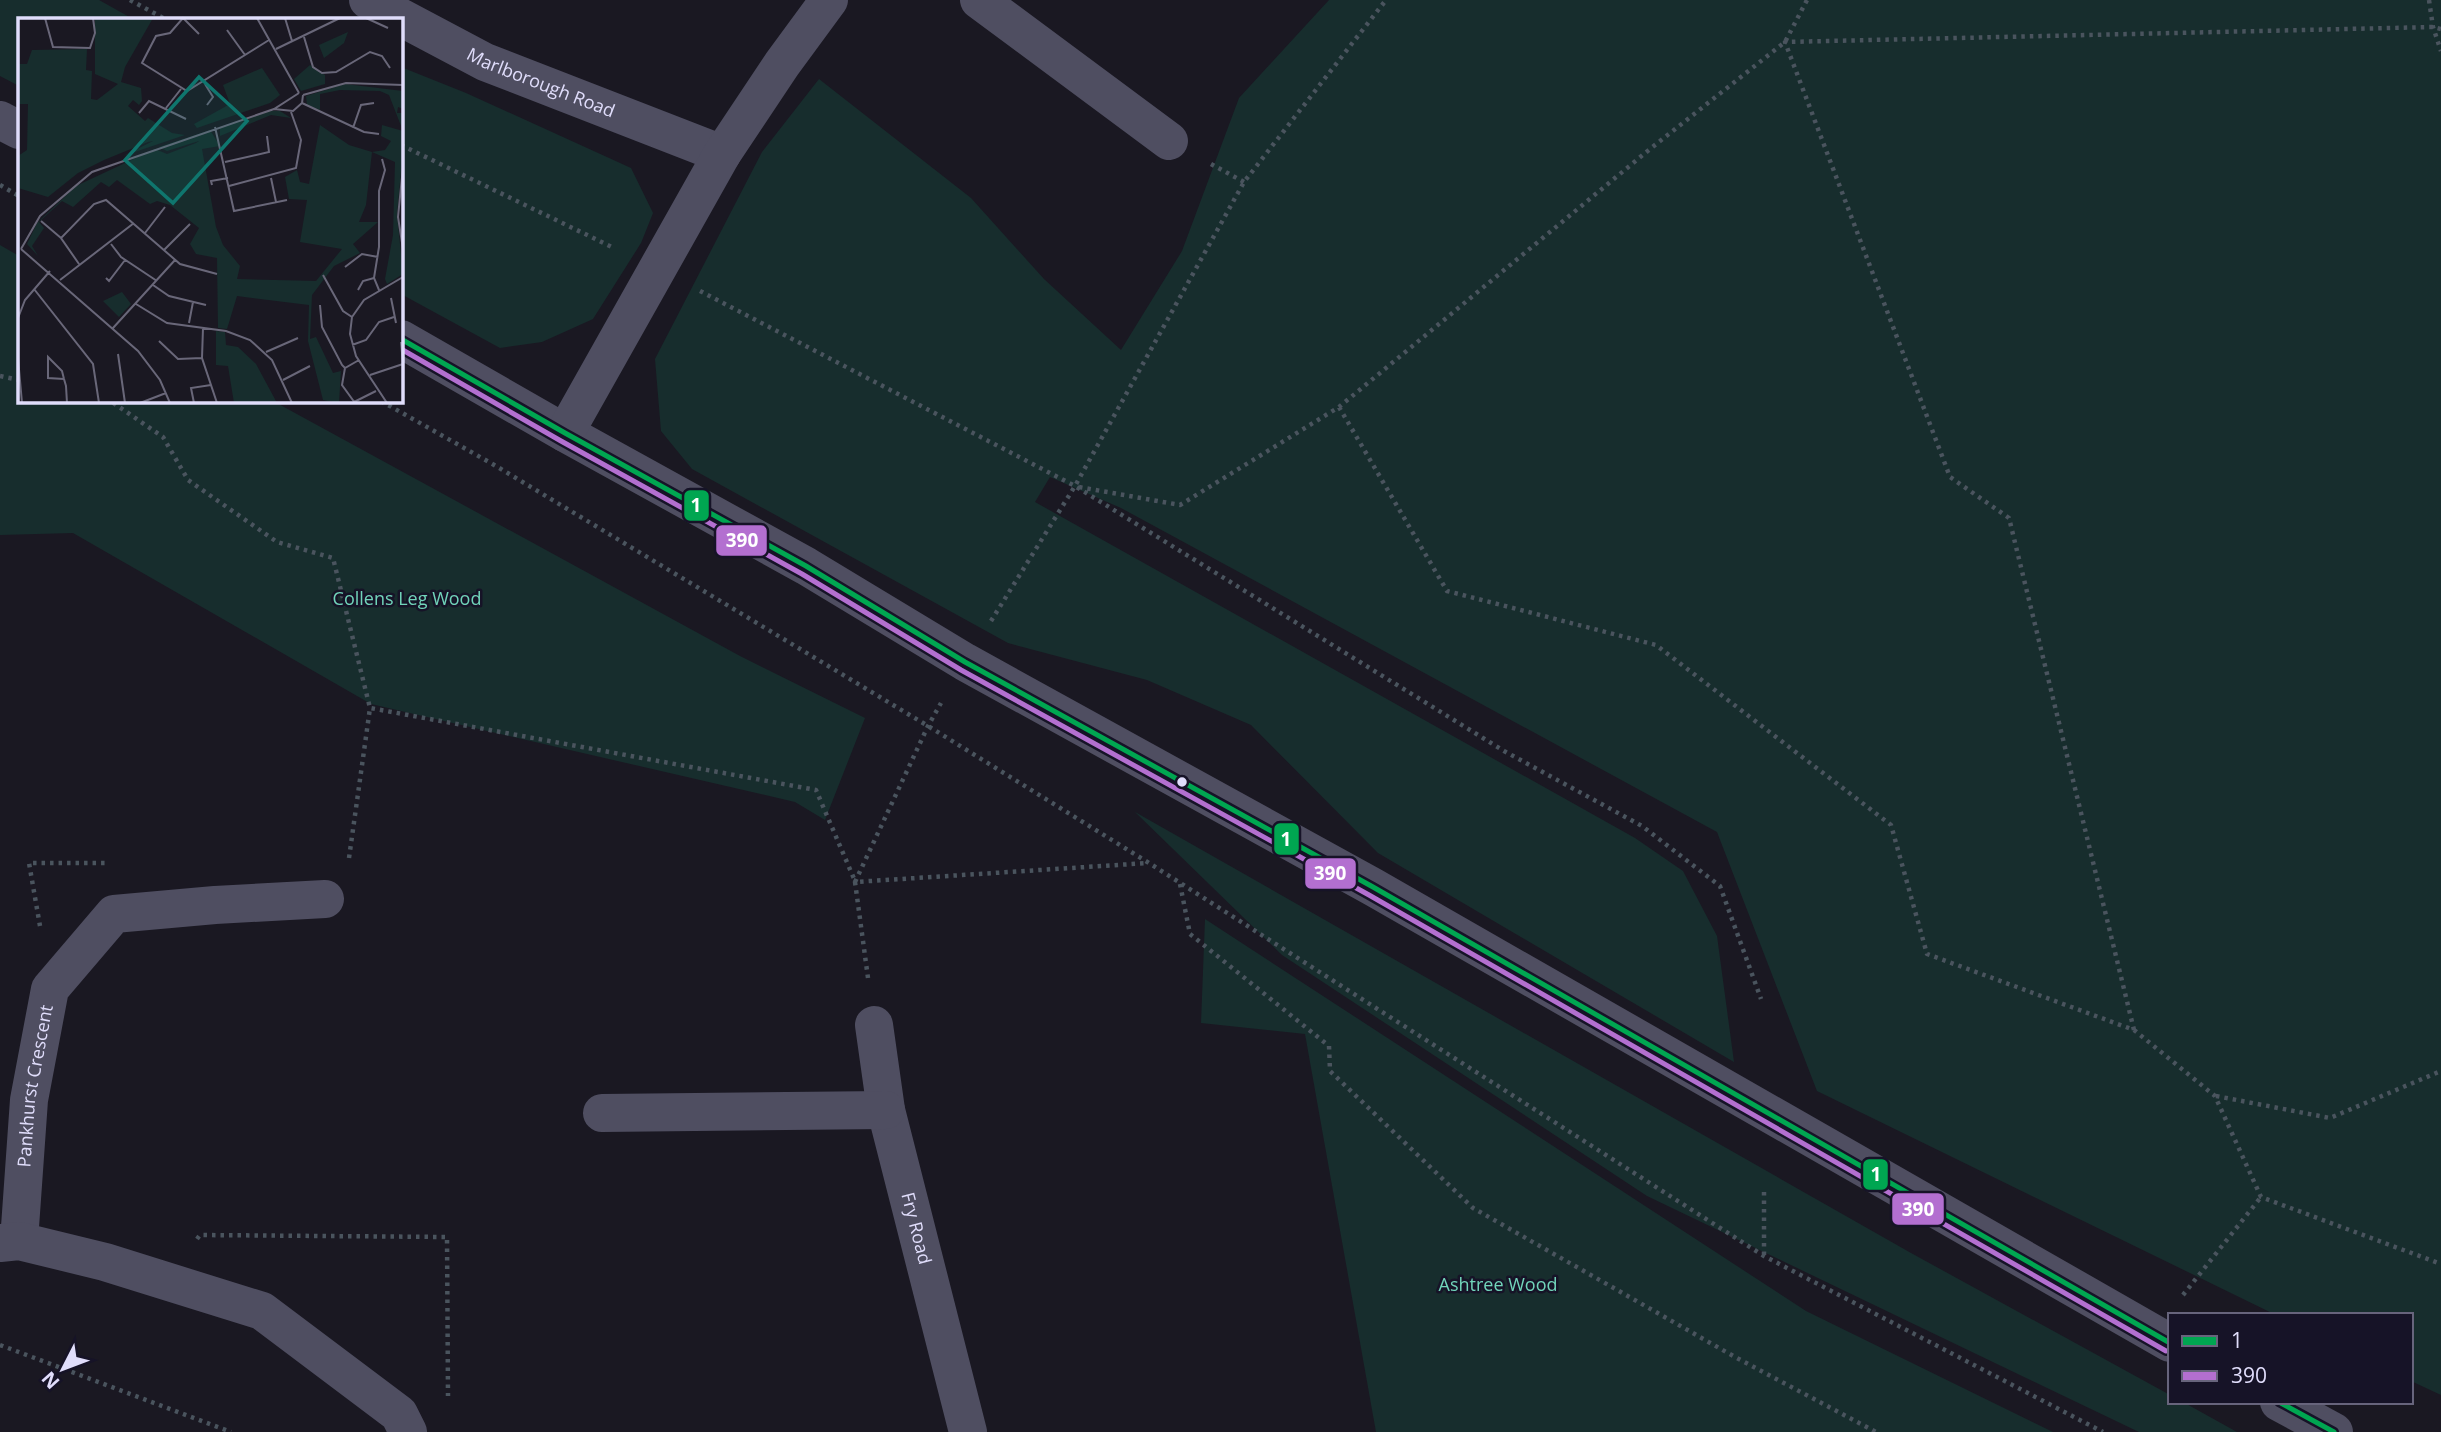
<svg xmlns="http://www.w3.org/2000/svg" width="2441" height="1432" viewBox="0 0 2441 1432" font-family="'Open Sans',sans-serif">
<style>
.green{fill:#172d2d}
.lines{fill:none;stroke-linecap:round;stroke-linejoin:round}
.path{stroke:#4a545e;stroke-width:4.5;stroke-dasharray:3.5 5;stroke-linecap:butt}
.minor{stroke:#4f4e61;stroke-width:38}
.bus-1-casing{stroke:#161327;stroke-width:10}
.bus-2-casing{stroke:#161327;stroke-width:10}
.bus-1{stroke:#00a651;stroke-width:5}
.bus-2{stroke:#b36fd0;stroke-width:5}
.bus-dot{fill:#e0ddfb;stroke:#161327;stroke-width:2.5}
.labels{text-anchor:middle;stroke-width:5;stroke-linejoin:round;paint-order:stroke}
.street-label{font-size:18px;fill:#e0ddfb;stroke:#161327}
.park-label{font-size:18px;fill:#71d4ba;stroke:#161327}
.inset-road{fill:none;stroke:#696779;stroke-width:2}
.view{fill:#0f766e;fill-opacity:0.15;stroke:#0f766e;stroke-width:3.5}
.inset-edge{fill:none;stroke:#e0ddfb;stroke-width:3.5}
.line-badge{stroke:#161327;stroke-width:2.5}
.badge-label{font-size:19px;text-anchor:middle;font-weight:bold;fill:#fff}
</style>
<rect width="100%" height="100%" fill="#1a1822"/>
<!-- green -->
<path class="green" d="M 0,0 L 99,0 L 133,19 L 19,19 L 19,86 L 0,76 Z
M 1329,0 L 2441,0 L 2441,1395 L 2411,1381 L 2411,1315 L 2276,1315 L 1817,1091 L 1717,832 L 1121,508 L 1050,477 L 1035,502 L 1635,838 L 1683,871 L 1717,936 L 1734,1062 L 1378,853 L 1251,725 L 1147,680 L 1008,643 L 692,469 L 661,431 L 655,359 L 762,152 L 819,79 L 971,198 L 1044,279 L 1121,350 L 1182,251 L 1239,98 Z
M 401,67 L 466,93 L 631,168 L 653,213 L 641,243 L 593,319 L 542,342 L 500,348 L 401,294 Z
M 0,245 L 19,256 L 19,401 L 273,401 L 740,656 L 865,718 L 825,820 L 795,802 L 371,704 L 73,533 L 0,535 Z
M 1135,812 L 1911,1253 L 2170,1395 L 2170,1402 L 2183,1402 L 2237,1432 L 2139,1432 L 1647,1196 L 1282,955 Z
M 1205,919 L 1806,1311 L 2053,1432 L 1376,1432 L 1305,1034 L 1201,1023 Z"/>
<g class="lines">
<!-- path -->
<path class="path" d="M 130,0 L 165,19
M 2429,0 L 2433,27 L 2441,51
M 401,145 L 614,248
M 1211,164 L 1244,182
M 0,185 L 19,196
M 700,291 L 1075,486 L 1504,751 L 1642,826 L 1720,886 L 1761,999
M 0,376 L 19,380
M 105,401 L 112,402 L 163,437 L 188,480 L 277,542 L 333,558 L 370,708
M 381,401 L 496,466 L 928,726 L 1149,863 L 1764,1256 L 2103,1432
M 1339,407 L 1447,591 L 1656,645 L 1891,825 L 1927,954 L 2134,1030 L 2215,1096 L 2261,1197 L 2441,1264
M 1079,487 L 1180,505 L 1339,407 L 1650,149 L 1785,42 L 1807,0
M 991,621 L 1075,486 L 1244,182 L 1386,0
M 349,858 L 370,708 L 816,790 L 855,881
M 855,882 L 928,726 L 941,703
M 1180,884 L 1190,934 L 1329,1046 L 1330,1071 L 1473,1208 L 1735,1357 L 1876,1432
M 40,926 L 29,863 L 107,863
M 868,978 L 855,882 L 1148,863
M 2134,1030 L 2009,518 L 1950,477 L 1785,42 L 2433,27 L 2441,29
M 2216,1096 L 2330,1118 L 2441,1071
M 197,1239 L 200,1235 L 447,1237 L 448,1396
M 1764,1255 L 1764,1190
M 2183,1295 L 2261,1197
M 0,1345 L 231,1432"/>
<!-- minor -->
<g class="minor">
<path id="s1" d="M 368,0 L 485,62 L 722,154"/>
<path d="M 979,0 L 1169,141"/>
<path d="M 0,120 L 19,130"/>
<path d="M 401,339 L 565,433 L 806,566 L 965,662 L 1373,887 L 2170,1343"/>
<path d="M 565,433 L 722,154 L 782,64 L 829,0"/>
<path id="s2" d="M 874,1025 L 886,1110 L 968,1432"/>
<path d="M 602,1113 L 886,1110"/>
<path id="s3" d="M 19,1241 L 29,1100 L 50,989 L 114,914 L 215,905 L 325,899"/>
<path d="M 0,1243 L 19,1241 L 105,1262 L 262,1311 L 399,1414 L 408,1432"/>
<path d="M 2279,1402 L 2334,1432"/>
</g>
<defs>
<path id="bus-1" d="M 401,339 L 565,433 L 806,566 L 965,662 L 1373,887 L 2170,1343
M 2279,1402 L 2334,1432"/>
<path id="bus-2" d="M 401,349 L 561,441 L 802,574 L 961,670 L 1369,895 L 2166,1351"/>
</defs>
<!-- bus-1 casing -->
<use href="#bus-1" class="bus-1-casing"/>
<!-- bus-2 casing -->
<use href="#bus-2" class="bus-2-casing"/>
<!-- bus-1 -->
<use href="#bus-1" class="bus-1"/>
<!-- bus-2 -->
<use href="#bus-2" class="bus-2"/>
</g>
<!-- markers -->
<circle class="bus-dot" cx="1182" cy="782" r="6"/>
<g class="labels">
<!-- street labels -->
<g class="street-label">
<text dy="6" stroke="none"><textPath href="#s1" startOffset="192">Marlborough Road</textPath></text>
<text dy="6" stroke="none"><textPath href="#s3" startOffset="156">Pankhurst Crescent</textPath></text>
<text dy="6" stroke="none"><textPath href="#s2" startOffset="208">Fry Road</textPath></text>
</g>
<!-- park labels -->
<g class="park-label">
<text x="407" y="605">Collens Leg Wood</text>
<text x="1498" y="1291">Ashtree Wood</text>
</g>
</g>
<!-- overview -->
<g transform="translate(18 18)">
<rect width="385" height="385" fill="#1a1822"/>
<path d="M 77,0 L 135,0 L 107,49 L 103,64 L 123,70 L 124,83 L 121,87 L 115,82 L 110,88 L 127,103 L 130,100 L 154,115 L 167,117 L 105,138 L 135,123 L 130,124 L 86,142 L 60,155 L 30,179 L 0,170 L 0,138 L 9,132 L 10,86 L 0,86 L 0,46 L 9,46 L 14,32 L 69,31 L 68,52 L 74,53 L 73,81 L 79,82 L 100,66 L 77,56 ZM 330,14 L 326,25 L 306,40 L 301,27 ZM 292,47 L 307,57 L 307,66 L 283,73 L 276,61 ZM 244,50 L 262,77 L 252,85 L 179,110 L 176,106 L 212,86 L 205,67 ZM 327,66 L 385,73 L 385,91 L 380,89 L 379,95 L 385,95 L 385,132 L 379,196 L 385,256 L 369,266 L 367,261 L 375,217 L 377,144 L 354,134 L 348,187 L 341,204 L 360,204 L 335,226 L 342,235 L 316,248 L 294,277 L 292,321 L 298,319 L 315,355 L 323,353 L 321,385 L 305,382 L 290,323 L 291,287 L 219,278 L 209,311 L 200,310 L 199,240 L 178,236 L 172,226 L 181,210 L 152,187 L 139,183 L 132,186 L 99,162 L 91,169 L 83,164 L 55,189 L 44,183 L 21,204 L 26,210 L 14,228 L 20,238 L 9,226 L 19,205 L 58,168 L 137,131 L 149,136 L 178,125 L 181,123 L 149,133 L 141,129 L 192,112 L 202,128 L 184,131 L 198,209 L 205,227 L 222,248 L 219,261 L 298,263 L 324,231 L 282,224 L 289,182 L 271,181 L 267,159 L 279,152 L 282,164 L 291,166 L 302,107 L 331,127 L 354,134 L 367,132 L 373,123 L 363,118 L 364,107 L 385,113 L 371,77 L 362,73 L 322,72 L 302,76 L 302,92 L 289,87 L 288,78 ZM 249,93 L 262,93 L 273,100 L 253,97 L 202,118 L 202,109 ZM 104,274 L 113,286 L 101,299 L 85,283 ZM 198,313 L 207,314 L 208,327 L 220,329 L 238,346 L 259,385 L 216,385 L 210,348 L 198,347 Z" fill="#172d2d"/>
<path class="inset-road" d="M 27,0 L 35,29 L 72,30 L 77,15 L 75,0M 239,0 L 281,75M 267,0 L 274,23M 348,0 L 370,10M 209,12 L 227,37M 181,16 L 165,0 L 152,15 L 138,18 L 124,45 L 169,73 L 251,22M 286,19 L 295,49 L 304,55 L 318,54 L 352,34 L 364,38 L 372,50M 258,31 L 322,0M 187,66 L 195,79 L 189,87M 285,77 L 328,65 L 385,67M 284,85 L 346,114 L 361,116M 148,90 L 163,71M 256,91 L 275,93 L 284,85 L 285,77M 121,95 L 131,83 L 168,101M 197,109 L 216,193 L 269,182M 335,110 L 343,87 L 356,85M 207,144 L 251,134 L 249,118M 385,149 L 380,199 L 385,231M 253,160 L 258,184M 194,167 L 193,163 L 210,160M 211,168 L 278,150 L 283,122 L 273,94M 23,203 L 43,220M 127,215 L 147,189M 93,226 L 103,239 L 139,263M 3,231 L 22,198 L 74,154 L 256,91 L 281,75M 3,231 L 120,333 L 142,362 L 152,385M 146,232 L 172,206M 61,246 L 43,220 L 76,186 L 88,182 L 162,246 L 199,256M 327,249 L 344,236 L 360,239M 305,257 L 325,293 L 334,299M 88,260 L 91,263 L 107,242M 42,262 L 116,205M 135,267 L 151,278 L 188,287M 16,271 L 75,346 L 81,385M 340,272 L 345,263 L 356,260M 361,272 L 356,260 L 361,229 L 361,173 L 367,152 L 364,141M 373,280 L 378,305M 118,286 L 149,305 L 208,313 L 232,322 L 254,342 L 274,385M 302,287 L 304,309 L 324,347 L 327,350 L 341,342M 0,300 L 7,282 L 32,253M 171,305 L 175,284M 95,310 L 157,242M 185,310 L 184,340 L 199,385M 141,323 L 160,341 L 184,340M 383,324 L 385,346M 334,327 L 348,322 L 361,304 L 376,299M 248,334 L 280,320M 100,336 L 107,385M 0,340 L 4,385M 327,350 L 324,367 L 337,385M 352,357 L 385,346M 46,361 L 30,360 L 30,339 L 44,353 L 46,361 L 48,368 L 49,385M 265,362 L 292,348M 336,384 L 358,373M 122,385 L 148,375M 176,385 L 173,370 L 193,367M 369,385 L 338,338 L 332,316 L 334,299 L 346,282 L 385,259"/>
<path class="view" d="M 181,59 L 229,103 L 155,185 L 107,142 Z"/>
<rect width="385" height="385" class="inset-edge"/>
</g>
<g class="line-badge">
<rect x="683" y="489" width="27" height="33" rx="7" fill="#00a651"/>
<rect x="715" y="524" width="53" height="33" rx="7" fill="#b36fd0"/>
<rect x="1273" y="822" width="27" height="34" rx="7" fill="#00a651"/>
<rect x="1304" y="857" width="53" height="33" rx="7" fill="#b36fd0"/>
<rect x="1862" y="1158" width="27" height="33" rx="7" fill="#00a651"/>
<rect x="1891" y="1192" width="54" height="34" rx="7" fill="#b36fd0"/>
</g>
<g class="badge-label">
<text x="696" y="512">1</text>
<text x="742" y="547">390</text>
<text x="1286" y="846">1</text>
<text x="1330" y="880">390</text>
<text x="1876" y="1181">1</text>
<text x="1918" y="1216">390</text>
</g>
<!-- legend -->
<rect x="2168" y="1313" width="245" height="91" fill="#161327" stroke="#67647c" stroke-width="2"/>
<rect x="2182" y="1336" width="35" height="10" fill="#00a651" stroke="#67647c" stroke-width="2"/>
<text x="2231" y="1348" font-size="21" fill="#e0ddfb">1</text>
<rect x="2182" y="1371" width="35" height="10" fill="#b36fd0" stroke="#67647c" stroke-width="2"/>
<text x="2231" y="1383" font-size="21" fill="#e0ddfb">390</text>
<!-- north arrow -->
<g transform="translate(63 1369) rotate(228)" stroke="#161327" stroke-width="5" paint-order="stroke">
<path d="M0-5L12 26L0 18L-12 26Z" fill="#e0ddfb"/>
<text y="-10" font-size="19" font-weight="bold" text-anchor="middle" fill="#e0ddfb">N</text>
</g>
</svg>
